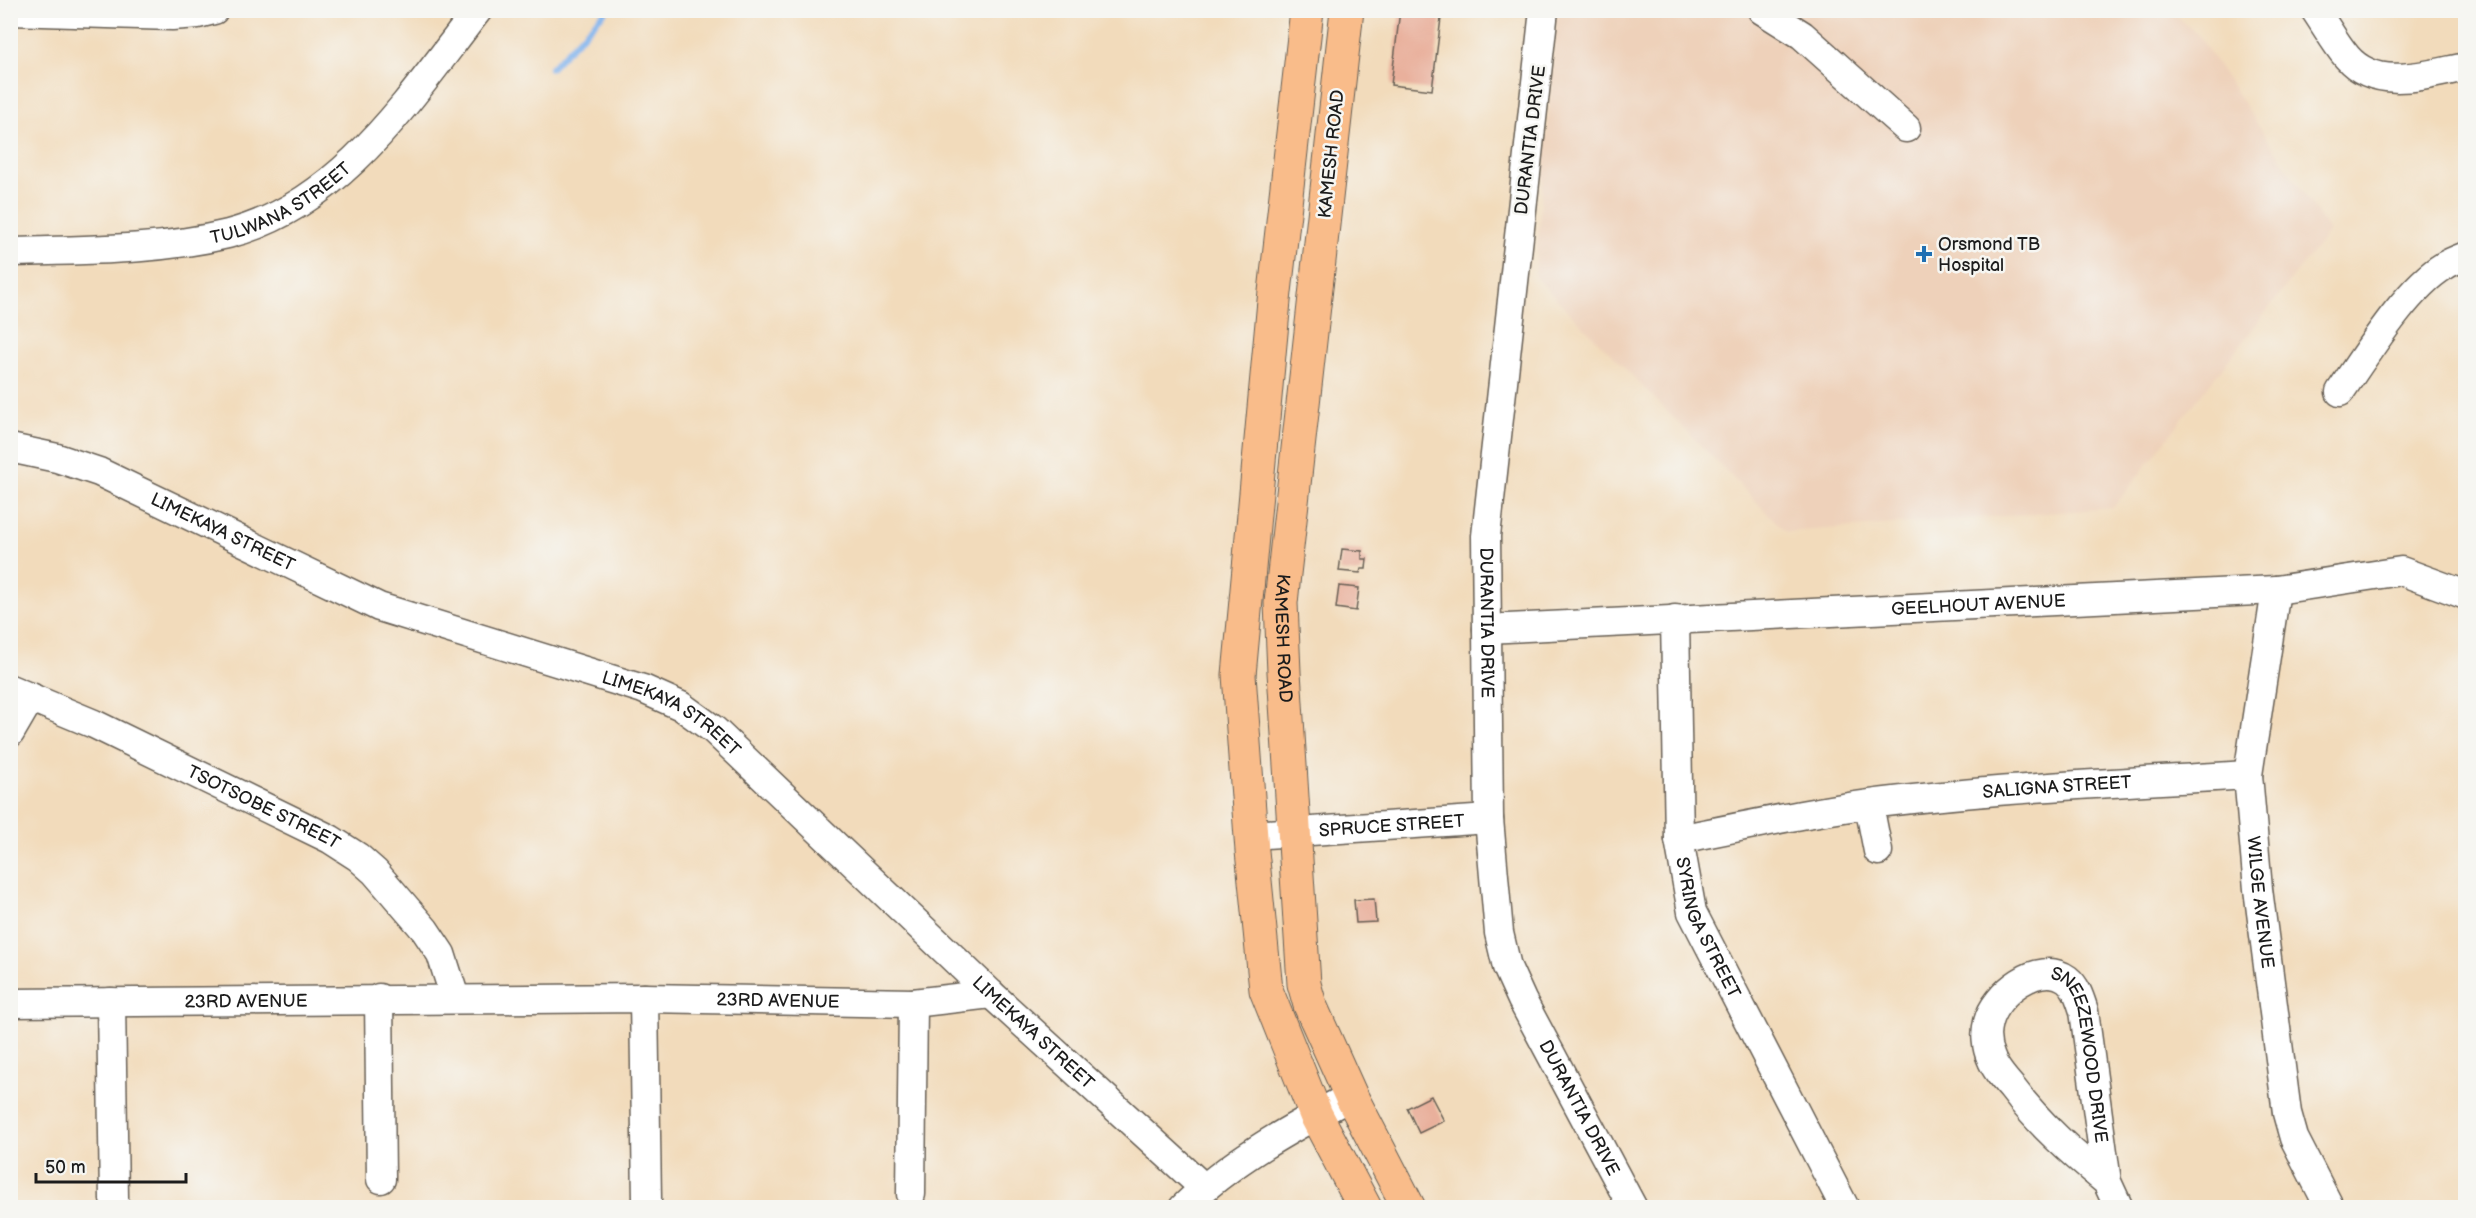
<svg xmlns="http://www.w3.org/2000/svg" width="2476" height="1218" viewBox="0 0 2476 1218" font-family="'Balsamiq Sans',sans-serif">
<style>
.built{fill:#eed1ba}
.lines{fill:none;stroke-linecap:round;stroke-linejoin:round}
.stream{stroke:#80b3ed;stroke-width:6}
.building{fill:#e9b09c}
.minor-casing{stroke:#675f54;stroke-width:31}
.major-casing{stroke:#675f54;stroke-width:35}
.minor{stroke:#fff;stroke-width:28}
.major{stroke:#f9bc8a;stroke-width:33}
.poi-dot{fill:#1f6fb2;stroke:#f6f6f2;stroke-width:2}
.labels{text-anchor:middle;stroke-width:5;stroke-linejoin:round;paint-order:stroke}
.street-label{font-size:18px;fill:#1c1c1c;stroke:#f6f6f2}
.poi-label{font-size:18px;fill:#1c1c1c;stroke:#f6f6f2;text-anchor:start}
</style>
<rect width="100%" height="100%" fill="#f6f6f2"/>
<filter id="ink" filterUnits="userSpaceOnUse"><feTurbulence type="fractalNoise" baseFrequency=".0167" numOctaves="2"/><feDisplacementMap in="SourceGraphic" scale="12" xChannelSelector="R" yChannelSelector="G"/><feConvolveMatrix kernelMatrix="1 2 1 2 8 2 1 2 1" color-interpolation-filters="sRGB"/></filter>
<filter id="wash" filterUnits="userSpaceOnUse"><feTurbulence type="fractalNoise" baseFrequency=".008" numOctaves="4" result="noise"/><feDisplacementMap in="SourceGraphic" scale="24" xChannelSelector="R" yChannelSelector="G"/><feGaussianBlur stdDeviation="1.35" result="paint"/><feColorMatrix in="noise" values="0 0 0 0 0 0 0 0 0 0 0 0 0 0 0 0 0 1.4 0 .05"/><feComposite in="paint" operator="in"/></filter>
<g filter="url(#wash)">
<rect width="100%" height="100%" fill="#f2dbbb"/>
<!-- built -->
<path class="built" d="M 1557,11 L 2171,11 L 2198,35 L 2329,231 L 2113,508 L 1786,532 L 1535,277 Z"/>
<g class="lines">
<!-- stream -->
<path class="stream" d="M 551,68 L 607,10"/>
</g>
<g id="blocks">
<!-- building -->
<path class="building" d="M 1400,10 L 1442,10 L 1432,90 L 1391,85 Z
M 1342,549 L 1362,551 L 1362,559 L 1367,559 L 1366,569 L 1361,569 L 1360,573 L 1339,571 Z
M 1339,586 L 1359,588 L 1356,611 L 1336,608 Z
M 1374,899 L 1376,922 L 1356,923 L 1354,900 Z
M 1431,1096 L 1444,1121 L 1419,1133 L 1407,1108 Z"/>
</g>
</g>
<g filter="url(#ink)">
<use href="#blocks" fill-opacity="0" stroke="#675f54" stroke-width="1.5"/>
<g class="lines">
<defs>
<g id="minor">
<path id="s1" d="M 1544,10 L 1486,536 L 1489,819 L 1499,933 L 1507,967 L 1522,1000 L 1633,1208"/>
<path d="M 1762,10 L 1802,35 L 1906,128"/>
<path d="M 2315,10 C 2326,26 2335,43 2347,57 C 2377,92 2428,74 2466,67"/>
<path d="M 10,11 L 172,16 L 198,14 L 214,10"/>
<path id="s2" d="M 10,252 C 82,250 158,251 228,234 C 342,205 410,97 478,10"/>
<path d="M 2340,392 C 2365,356 2407,288 2444,266 C 2450,262 2458,259 2466,256"/>
<path id="s3" d="M 10,448 L 57,458 L 99,472 L 379,607 L 643,689 L 681,706 L 714,730 L 991,994 L 1203,1187"/>
<path id="s4" d="M 2276,590 L 2248,775 L 2258,889 L 2287,1113 L 2294,1138 L 2330,1208"/>
<path id="s5" d="M 1675,619 L 1679,839 L 1692,912 L 1845,1208"/>
<path id="s6" d="M 1487,629 L 2276,590 L 2401,571 L 2466,595"/>
<path id="s7" d="M 10,689 L 94,724 L 330,839 L 358,857 L 375,872 L 425,930 L 441,954 L 455,998"/>
<path d="M 10,733 L 31,697"/>
<path d="M 1869,805 L 1878,851"/>
<path id="s8" d="M 1251,835 L 1489,819"/>
<path id="s9" d="M 1679,839 C 1754,824 1828,808 1903,800 C 2018,787 2133,782 2248,775"/>
<path d="M 379,998 L 381,1179"/>
<path d="M 644,998 L 647,1201"/>
<path d="M 111,1002 L 114,1199"/>
<path id="s10" d="M 10,1003 L 644,998 L 913,1003 L 991,994"/>
<path id="s11" d="M 2107,1182 C 2072,1153 2039,1124 2012,1088 C 2004,1079 1995,1069 1991,1058 C 1986,1047 1985,1033 1988,1022 C 1995,994 2039,959 2067,979 C 2077,987 2080,999 2084,1011 L 2107,1182 L 2119,1208"/>
<path d="M 911,1194 L 913,1003"/>
<path d="M 1183,1208 C 1230,1161 1293,1127 1351,1096"/>
</g>
<g id="major">
<path d="M 1307,10 L 1274,301 L 1239,675 L 1252,851 L 1266,990 L 1316,1115 L 1365,1208"/>
<path id="s12" d="M 1347,10 L 1284,574 L 1281,603 L 1284,672 L 1304,984 L 1310,1005 L 1351,1096 L 1409,1208"/>
</g>
</defs>
<!-- minor casing -->
<use href="#minor" class="minor-casing"/>
<!-- major casing -->
<use href="#major" class="major-casing"/>
<!-- minor -->
<use href="#minor" class="minor"/>
<!-- major -->
<use href="#major" class="major"/>
</g>
</g>
<!-- markers -->
<path class="poi-dot" d="M1921 245h6v6h6v6h-6v6h-6v-6h-6v-6h6z"/>
<g class="labels">
<!-- street labels -->
<g class="street-label">
<text transform="translate(1530 140) rotate(-83)" y="6">DURANTIA DRIVE</text>
<text transform="translate(1331 154) rotate(-84)" y="6">KAMESH ROAD</text>
<text dy="6" stroke="none"><textPath href="#s2" startOffset="280">TULWANA STREET</textPath></text>
<text dy="6" stroke="none"><textPath href="#s3" startOffset="230">LIMEKAYA STREET</textPath></text>
<text dy="6" stroke="none"><textPath href="#s6" startOffset="492">GEELHOUT AVENUE</textPath></text>
<text dy="6" stroke="none"><textPath href="#s1" startOffset="616">DURANTIA DRIVE</textPath></text>
<text dy="6" stroke="none"><textPath href="#s12" startOffset="632">KAMESH ROAD</textPath></text>
<text dy="6" stroke="none"><textPath href="#s3" startOffset="716">LIMEKAYA STREET</textPath></text>
<text dy="6" stroke="none"><textPath href="#s9" startOffset="382">SALIGNA STREET</textPath></text>
<text dy="6" stroke="none"><textPath href="#s7" startOffset="280">TSOTSOBE STREET</textPath></text>
<text dy="6" stroke="none"><textPath href="#s8" startOffset="141">SPRUCE STREET</textPath></text>
<text dy="6" stroke="none"><textPath href="#s4" startOffset="315">WILGE AVENUE</textPath></text>
<text dy="6" stroke="none"><textPath href="#s5" startOffset="314">SYRINGA STREET</textPath></text>
<text dy="6" stroke="none"><textPath href="#s10" startOffset="236">23RD AVENUE</textPath></text>
<text dy="6" stroke="none"><textPath href="#s10" startOffset="768">23RD AVENUE</textPath></text>
<text dy="6" stroke="none"><textPath href="#s3" startOffset="1202">LIMEKAYA STREET</textPath></text>
<text dy="6" stroke="none"><textPath href="#s11" startOffset="386">SNEEZEWOOD DRIVE</textPath></text>
<text dy="6" stroke="none"><textPath href="#s1" startOffset="1120">DURANTIA DRIVE</textPath></text>
</g>
<!-- poi labels -->
<g class="poi-label">
<text x="1938" y="250">Orsmond TB<tspan x="1938" dy="21">Hospital</tspan></text>
</g>
</g>
<!-- margin -->
<rect width="2476" height="1218" fill="none" stroke="#f6f6f2" stroke-width="36"/>
<!-- scale -->
<path d="M36 1173v9h150v-9" fill="none" stroke="#1c1c1c" stroke-width="3"/>
<text x="45" y="1173" font-size="18" fill="#1c1c1c" stroke="#f6f6f2" stroke-width="4.5" paint-order="stroke">50 m</text>
</svg>
